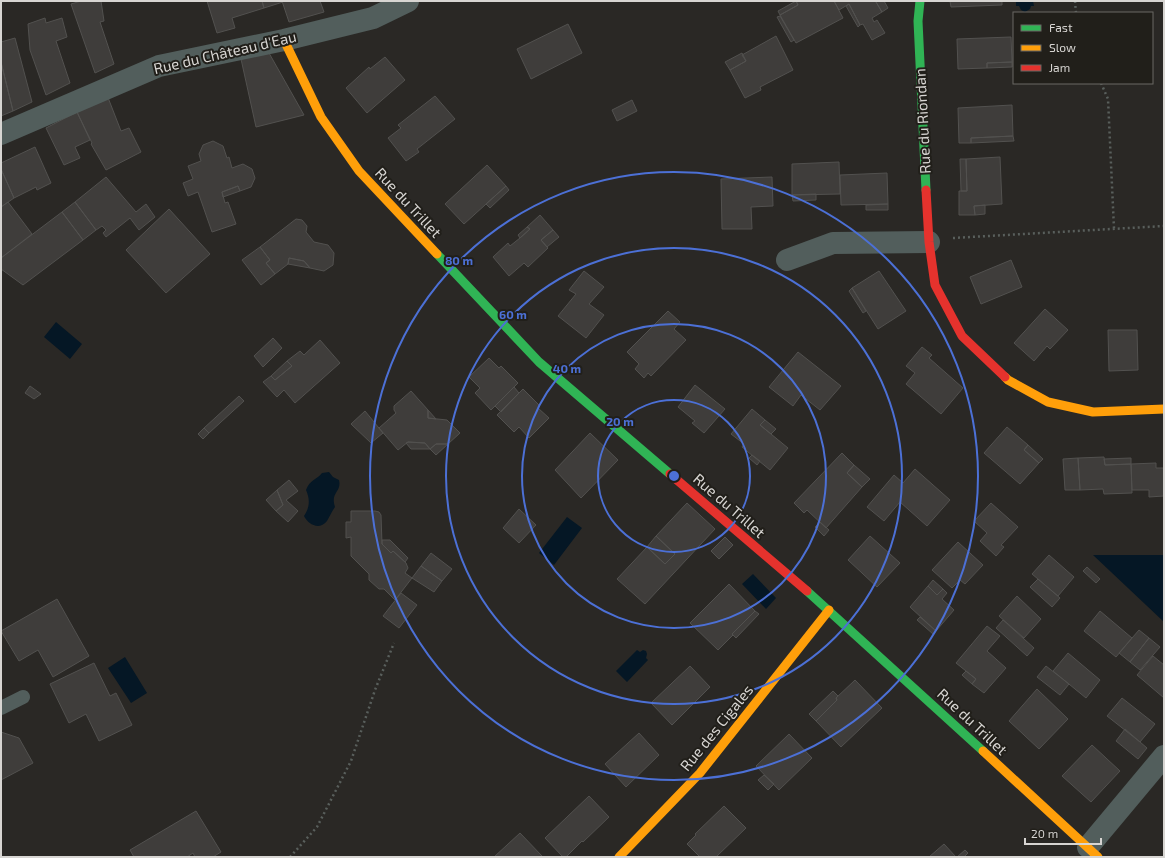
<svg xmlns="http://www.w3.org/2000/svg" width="1165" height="858" viewBox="0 0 1165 858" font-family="'Exo 2',sans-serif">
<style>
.water{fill:#051725}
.building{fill:#3f3d3b;stroke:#52514f}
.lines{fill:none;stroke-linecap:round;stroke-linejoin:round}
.path{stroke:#595f5c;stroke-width:2.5;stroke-dasharray:2 3;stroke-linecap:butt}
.lane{stroke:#525e5c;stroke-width:14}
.street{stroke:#525e5c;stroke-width:22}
.fast{stroke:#30b455;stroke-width:9}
.slow{stroke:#ff9f0a;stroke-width:9}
.jam{stroke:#e5322d;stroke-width:9}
.ring{fill:none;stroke:#4c70d6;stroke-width:2}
.labels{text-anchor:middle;stroke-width:4;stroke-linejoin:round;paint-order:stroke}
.street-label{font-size:15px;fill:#d7d5d2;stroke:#211f1a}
.centre{fill:#4c70d6;stroke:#211f1a;stroke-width:2}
.ring-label{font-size:12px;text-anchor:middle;font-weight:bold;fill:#4c70d6;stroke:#211f1a;stroke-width:4;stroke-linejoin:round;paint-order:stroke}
</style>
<rect width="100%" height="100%" fill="#2a2825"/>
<!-- water -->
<path class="water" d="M 1016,1 L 1033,1 L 1034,6 L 1031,6 L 1030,9 L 1025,12 L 1021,10 L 1019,6 L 1016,6 Z
M 56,322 L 82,344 L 70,359 L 44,337 Z
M 329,472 L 333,477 L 339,480 C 342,492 330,492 335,507 C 332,511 330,516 327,521 C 319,531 308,524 304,516 C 310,507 310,499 306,490 C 310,479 317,480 322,473 Z
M 567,517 L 582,528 L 554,565 L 539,553 Z
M 1093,555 L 1164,555 L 1164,622 Z
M 753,574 L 776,598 L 766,609 L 742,584 Z
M 637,650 L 640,652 L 643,650 L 646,651 L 647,654 L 646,658 L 648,660 L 627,682 L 616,671 Z
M 125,657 L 147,693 L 131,703 L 108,668 Z"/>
<!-- building -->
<path class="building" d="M 81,1 L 101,1 L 104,21 L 100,22 L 114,64 L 95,73 L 71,4 Z
M 207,1 L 262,1 L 264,8 L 232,18 L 235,28 L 217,33 Z
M 262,1 L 282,1 L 283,2 L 264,8 Z
M 282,1 L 320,1 L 324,12 L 289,22 Z
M 796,1 L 798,5 L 780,15 L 778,11 Z
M 796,1 L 834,1 L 843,18 L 796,43 L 780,15 L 798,5 Z
M 834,1 L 877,1 L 876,2 L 882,12 L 872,18 L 874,22 L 877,20 L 885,33 L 872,40 L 863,24 L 860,25 L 849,4 L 839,10 Z
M 877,1 L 884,1 L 888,8 L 882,12 L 876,2 Z
M 950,1 L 1002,1 L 1002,5 L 951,7 Z
M 849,4 L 860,25 L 858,27 L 846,6 Z
M 780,16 L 794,40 L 791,42 L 777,17 Z
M 45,18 L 46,23 L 62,18 L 67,37 L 56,41 L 70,83 L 46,95 L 30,50 L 28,24 Z
M 568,24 L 582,53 L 531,79 L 517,49 Z
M 776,36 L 793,70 L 760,87 L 761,90 L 745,98 L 730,70 L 746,61 L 742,55 Z
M 1011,37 L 1012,62 L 987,63 L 987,68 L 958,69 L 957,39 Z
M 15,38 L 32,102 L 13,111 L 1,62 L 1,42 Z
M 269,53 L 304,115 L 256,127 L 241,59 Z
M 742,53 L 746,61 L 730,70 L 725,62 Z
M 385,57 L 405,80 L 367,113 L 346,88 L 369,67 L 370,69 Z
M 1,62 L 13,111 L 1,116 Z
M 1012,62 L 1012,67 L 987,68 L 987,63 Z
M 107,95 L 121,131 L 129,128 L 141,152 L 106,170 L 91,144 L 92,143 L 77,112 Z
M 435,96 L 455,119 L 417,149 L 419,152 L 406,161 L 388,138 L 401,128 L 398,125 Z
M 632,100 L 637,111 L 617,121 L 612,110 Z
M 1012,105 L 1013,136 L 971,138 L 971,143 L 959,143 L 958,108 Z
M 77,112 L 90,140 L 75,147 L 80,158 L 64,165 L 46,128 Z
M 1013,136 L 1014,141 L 971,143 L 971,138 Z
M 213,141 L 223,146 L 227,158 L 229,157 L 232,168 L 243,164 L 252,169 L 255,178 L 251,187 L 240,191 L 238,186 L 222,192 L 225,203 L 228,202 L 236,224 L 212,232 L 198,192 L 188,196 L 183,183 L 193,179 L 188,166 L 201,161 L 199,154 L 203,145 Z
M 35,147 L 51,183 L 37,190 L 36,187 L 14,198 L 1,169 L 1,163 Z
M 1000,157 L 1002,204 L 974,206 L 975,215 L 959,215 L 959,191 L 967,191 L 966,159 Z
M 960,159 L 966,159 L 967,191 L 961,191 Z
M 839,162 L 840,194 L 792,195 L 792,164 Z
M 487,165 L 506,186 L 464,224 L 445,204 Z
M 1,169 L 14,198 L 1,207 Z
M 887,173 L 888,204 L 841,205 L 840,175 Z
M 106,177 L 136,212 L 146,204 L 155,217 L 139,230 L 130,218 L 106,237 L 103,233 L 106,230 L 102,226 L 96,230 L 75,202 Z
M 772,177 L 773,206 L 751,207 L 752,229 L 722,229 L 721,179 Z
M 238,186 L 240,191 L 223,197 L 222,192 Z
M 506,186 L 509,190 L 490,208 L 486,204 Z
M 816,194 L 816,200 L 793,201 L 792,195 Z
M 8,202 L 32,234 L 1,258 L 1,207 Z
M 75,202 L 96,230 L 83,240 L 62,212 Z
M 888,204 L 888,210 L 866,210 L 866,205 Z
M 985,205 L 985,214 L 975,215 L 974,206 Z
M 169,209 L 210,254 L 166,293 L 126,250 Z
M 62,212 L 83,240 L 23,285 L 1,269 L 1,258 Z
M 540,215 L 553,230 L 541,240 L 548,248 L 528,267 L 524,263 L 509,276 L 493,257 L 508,243 L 510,246 L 520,238 L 530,229 L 527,227 Z
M 296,219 L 302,220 L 307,226 L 306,232 L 314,242 L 328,245 L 334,253 L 333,265 L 324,271 L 310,268 L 304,261 L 289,258 L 288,264 L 275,274 L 266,263 L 270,260 L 260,247 Z
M 527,227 L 530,229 L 520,238 L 518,235 Z
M 553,230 L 559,237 L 547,247 L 541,240 Z
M 260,247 L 270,260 L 266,263 L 275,274 L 261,285 L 242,260 Z
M 289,258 L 304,261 L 310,268 L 288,264 Z
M 1011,260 L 1022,287 L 981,304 L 970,277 Z
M 584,271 L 604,287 L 589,304 L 604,315 L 586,338 L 558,316 L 576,294 L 569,290 Z
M 879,271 L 906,311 L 878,329 L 852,288 Z
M 852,288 L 866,311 L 863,313 L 849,291 Z
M 1045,309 L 1068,330 L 1050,349 L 1047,346 L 1034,361 L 1014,343 Z
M 668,311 L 680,322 L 674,329 L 686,340 L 651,376 L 648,373 L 644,378 L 635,369 L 639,364 L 627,352 Z
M 1108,330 L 1137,330 L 1138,370 L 1109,371 Z
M 273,338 L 282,348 L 263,367 L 254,356 Z
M 320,340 L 340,363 L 295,403 L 284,390 L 277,397 L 263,382 L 271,376 L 275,380 L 292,366 L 287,361 L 300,351 L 304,355 Z
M 922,347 L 932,355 L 929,358 L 963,388 L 941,414 L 906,384 L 915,373 L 906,366 Z
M 798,352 L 841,386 L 820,410 L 801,395 L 793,406 L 769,387 Z
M 489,358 L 499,368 L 501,366 L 518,383 L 491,410 L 475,393 L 480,388 L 469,377 Z
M 287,361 L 292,366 L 275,380 L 271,376 Z
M 695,385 L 725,409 L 704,433 L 692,423 L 695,421 L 678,407 Z
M 30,386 L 41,394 L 34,399 L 25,393 Z
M 514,387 L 519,393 L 501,412 L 495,406 Z
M 523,389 L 540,406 L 538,408 L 549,418 L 529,438 L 519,427 L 514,432 L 497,415 Z
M 411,391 L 428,410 L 428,418 L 447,420 L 460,433 L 448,444 L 436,444 L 430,449 L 425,443 L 408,442 L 398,450 L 379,428 L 396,413 L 394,410 L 394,406 Z
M 239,396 L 244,401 L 209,433 L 204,428 Z
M 752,409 L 765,420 L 760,425 L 788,448 L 770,470 L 742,447 L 744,444 L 731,434 Z
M 428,410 L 436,419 L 428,418 Z
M 365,411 L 383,433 L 371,443 L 351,424 Z
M 765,420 L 776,429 L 771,434 L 760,425 Z
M 1007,427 L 1028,445 L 1024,450 L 1039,463 L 1020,484 L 984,453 Z
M 204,428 L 209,433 L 203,439 L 198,434 Z
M 590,433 L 618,460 L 581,498 L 555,470 Z
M 408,442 L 425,443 L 430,449 L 411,449 L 406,443 Z
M 436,444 L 448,444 L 436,455 L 430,449 Z
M 1028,445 L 1043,459 L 1039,463 L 1024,450 Z
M 842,453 L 854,465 L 847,473 L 862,487 L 826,528 L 807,510 L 804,513 L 794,503 Z
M 752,455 L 760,461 L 757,465 L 749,458 Z
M 1104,457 L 1105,465 L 1131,464 L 1132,493 L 1104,494 L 1103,489 L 1080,490 L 1078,458 Z
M 1078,458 L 1080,490 L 1065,490 L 1063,459 Z
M 1131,458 L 1131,464 L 1105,465 L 1104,459 Z
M 1156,463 L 1156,468 L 1164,468 L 1164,496 L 1149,497 L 1149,490 L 1132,490 L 1131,464 Z
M 854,465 L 870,479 L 862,487 L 847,473 Z
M 915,469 L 950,500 L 927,526 L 900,502 L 884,521 L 867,507 L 894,475 L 903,483 Z
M 289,480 L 298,491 L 286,500 L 298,511 L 288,522 L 276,511 L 283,505 L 277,490 Z
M 277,490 L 283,505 L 276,511 L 266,500 Z
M 687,503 L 715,529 L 645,604 L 617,579 L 647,547 L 665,564 L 675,554 L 656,536 Z
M 991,503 L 1018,527 L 1001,545 L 1004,547 L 996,556 L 980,541 L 987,533 L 974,521 Z
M 519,509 L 536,525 L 519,543 L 503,528 Z
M 351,511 L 375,511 L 379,512 L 381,515 L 382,544 L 391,553 L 393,551 L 406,563 L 408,568 L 405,573 L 412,578 L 395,600 L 384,589 L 379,589 L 369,580 L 369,574 L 351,556 L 351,537 L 346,538 L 346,522 L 351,522 Z
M 820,522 L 829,530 L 824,536 L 815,527 Z
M 656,536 L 675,554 L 665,564 L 647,547 Z
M 870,536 L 900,563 L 877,587 L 848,560 Z
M 725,537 L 733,545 L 719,559 L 711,551 Z
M 382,540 L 390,540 L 408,558 L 405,562 L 393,551 L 391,553 L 382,544 Z
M 958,542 L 983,565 L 965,584 L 960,580 L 952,588 L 932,570 Z
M 431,553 L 452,569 L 442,581 L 421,566 Z
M 1049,555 L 1074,577 L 1058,596 L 1032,574 Z
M 421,566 L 442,581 L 434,592 L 412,578 Z
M 1087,567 L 1100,579 L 1096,583 L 1083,571 Z
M 1038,579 L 1060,598 L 1052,607 L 1030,587 Z
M 933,580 L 943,589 L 937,595 L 928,586 Z
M 729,584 L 755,611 L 732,634 L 733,635 L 718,650 L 690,623 Z
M 928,586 L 937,595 L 943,589 L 947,593 L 942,599 L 954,610 L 936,631 L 910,607 Z
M 401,593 L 417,605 L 399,628 L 383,616 Z
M 1017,596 L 1041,619 L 1024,638 L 999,616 Z
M 57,599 L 89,656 L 53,677 L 38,650 L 19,661 L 1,631 Z
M 755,611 L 759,614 L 736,638 L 732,634 Z
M 1100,611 L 1132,638 L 1116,657 L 1084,631 Z
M 920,617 L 936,631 L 933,634 L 917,620 Z
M 1003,620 L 1034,648 L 1027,656 L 996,628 Z
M 987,626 L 1000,636 L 987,651 L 1006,668 L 984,693 L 972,684 L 976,679 L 956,663 Z
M 1139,630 L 1149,638 L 1130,662 L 1119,653 Z
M 1149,638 L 1160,647 L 1140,670 L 1130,662 Z
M 1068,653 L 1100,680 L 1086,698 L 1053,671 Z
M 1153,656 L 1164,665 L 1164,698 L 1137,675 Z
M 94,663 L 110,696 L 116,693 L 132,725 L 99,741 L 86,714 L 69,723 L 50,684 Z
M 690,666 L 710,687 L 672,725 L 651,703 Z
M 1046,666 L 1069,684 L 1060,695 L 1037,677 Z
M 966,671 L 976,679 L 972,684 L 962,675 Z
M 855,680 L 882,708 L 841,747 L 816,721 L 837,700 L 836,698 Z
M 1037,689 L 1068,719 L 1039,749 L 1009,721 Z
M 833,691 L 838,696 L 836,698 L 837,700 L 816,721 L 809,714 Z
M 1122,698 L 1155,724 L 1140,742 L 1107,716 Z
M 1125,729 L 1147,748 L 1138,759 L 1116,741 Z
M 1,732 L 19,738 L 33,763 L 1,780 Z
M 639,733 L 659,755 L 626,787 L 605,764 Z
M 789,734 L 812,758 L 779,790 L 756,766 Z
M 1092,745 L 1120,771 L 1091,802 L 1062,776 Z
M 764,775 L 774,784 L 768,790 L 758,780 Z
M 589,796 L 609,817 L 583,842 L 582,841 L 566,857 L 563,857 L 545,838 Z
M 724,806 L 746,828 L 716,857 L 700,857 L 687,844 L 696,835 L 695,834 Z
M 196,811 L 221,852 L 213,857 L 195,857 L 193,853 L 187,857 L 134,857 L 130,850 Z
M 520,833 L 542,856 L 541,857 L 494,857 Z
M 944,844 L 956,857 L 929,857 Z
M 965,850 L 968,853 L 964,857 L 957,857 Z"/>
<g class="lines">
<!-- path -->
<path class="path" d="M 1075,1 L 1076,13
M 1101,83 L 1108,99 L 1114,229
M 953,238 L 1164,226
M 290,857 L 317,827 L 351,761 L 375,690 L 394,643"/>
<!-- lane -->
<path class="lane" d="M 1,708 L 23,697"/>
<!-- street -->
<path class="street" d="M 1,134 L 159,66 L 284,40 L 373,18 L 408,1
M 787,260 L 833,243 L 929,242
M 1088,847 L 1164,756"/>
<!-- fast -->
<path class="fast" d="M 920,1 L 918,21 L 926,190
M 437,254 L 539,362 L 670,474
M 807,591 L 983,751"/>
<!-- slow -->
<path class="slow" d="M 284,40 L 321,117 L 359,171 L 437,254
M 1005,377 L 1008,380 L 1048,402 L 1093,412 L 1164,409
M 983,751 L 1098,857
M 619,857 L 700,773 L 829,610"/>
<!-- jam -->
<path class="jam" d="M 926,190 L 929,242 L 935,285 L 962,336 L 1005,377
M 670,474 L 807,591"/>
</g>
<!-- distance rings -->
<g class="ring">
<circle cx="674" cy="476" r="76"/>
<circle cx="674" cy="476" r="152"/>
<circle cx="674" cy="476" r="228"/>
<circle cx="674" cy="476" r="304"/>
</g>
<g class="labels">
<!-- street labels -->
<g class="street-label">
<text transform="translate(225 53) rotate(-13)" y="5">Rue du Château d'Eau</text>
<text transform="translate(923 121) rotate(-93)" y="5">Rue du Riondan</text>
<text transform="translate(408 203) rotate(47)" y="5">Rue du Trillet</text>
<text transform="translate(729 506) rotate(41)" y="5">Rue du Trillet</text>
<text transform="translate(972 722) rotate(43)" y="5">Rue du Trillet</text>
<text transform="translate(717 728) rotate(-51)" y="5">Rue des Cigales</text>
</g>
</g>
<circle cx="674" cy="476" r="6" class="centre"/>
<g class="ring-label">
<text x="459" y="265">80 m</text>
<text x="513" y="319">60 m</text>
<text x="567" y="373">40 m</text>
<text x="620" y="426">20 m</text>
</g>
<!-- border -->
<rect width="1165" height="858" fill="none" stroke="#d7d5d2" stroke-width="4"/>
<!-- legend -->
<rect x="1013" y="12" width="140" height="72" fill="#211f1a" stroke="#6a6864"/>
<rect x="1021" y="25" width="20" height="6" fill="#30b455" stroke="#6a6864"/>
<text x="1049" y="32" font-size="12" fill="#d7d5d2">Fast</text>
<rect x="1021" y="45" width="20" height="6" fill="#ff9f0a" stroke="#6a6864"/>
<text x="1049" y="52" font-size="12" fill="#d7d5d2">Slow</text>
<rect x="1021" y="65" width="20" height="6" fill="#e5322d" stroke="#6a6864"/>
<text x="1049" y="72" font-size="12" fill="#d7d5d2">Jam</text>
<!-- scale -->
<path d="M1025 838v6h76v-6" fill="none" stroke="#d7d5d2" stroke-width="2"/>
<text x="1031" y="838" font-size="12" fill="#d7d5d2" stroke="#211f1a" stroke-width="3" paint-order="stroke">20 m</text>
</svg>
